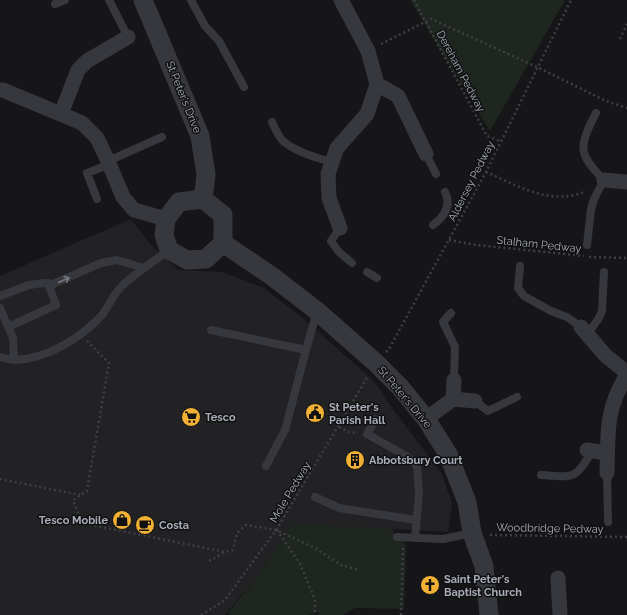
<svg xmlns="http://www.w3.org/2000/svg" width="627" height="615" viewBox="0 0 627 615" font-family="Raleway,sans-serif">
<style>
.built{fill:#222225}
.green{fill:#1e261f}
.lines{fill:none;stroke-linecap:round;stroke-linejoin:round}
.path{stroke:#3d3f44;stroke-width:2.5;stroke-dasharray:2 3;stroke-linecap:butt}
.service{stroke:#37383d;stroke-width:8}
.minor{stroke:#37383d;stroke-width:15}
.tertiary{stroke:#37383d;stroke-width:19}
.oneway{stroke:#757881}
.labels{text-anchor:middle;stroke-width:3;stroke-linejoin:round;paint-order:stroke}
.street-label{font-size:11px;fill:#a8adb8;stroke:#111113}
.poi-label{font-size:11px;font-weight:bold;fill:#a8adb8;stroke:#111113;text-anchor:start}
</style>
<rect width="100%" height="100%" fill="#161618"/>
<!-- built -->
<path class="built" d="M 131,219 L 150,244 L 178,270 L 223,272 L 264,288 L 304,319 L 374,381 L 392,408 L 442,474 L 452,504 L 448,532 L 292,524 L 263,569 L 225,615 L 0,615 L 0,276 Z"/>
<!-- green -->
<path class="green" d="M 410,0 L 565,0 L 490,131 Z
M 292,524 L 393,529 L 394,534 L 406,545 L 404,609 L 355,608 L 343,615 L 319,615 L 318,612 L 309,615 L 230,615 L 228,613 L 263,569 Z"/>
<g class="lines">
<!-- path -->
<path class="path" d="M 414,0 L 487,136 L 500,141
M 620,39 L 627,24
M 381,44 L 431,19 L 537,67 L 606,101 L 627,108
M 486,172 C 516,185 552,207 586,191
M 449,240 L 476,245 L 584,256
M 589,257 L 627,258
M 87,341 L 109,363 L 87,491 L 73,500 L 82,523 L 225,552
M 386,352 L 389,349 L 486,172 L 571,0
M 339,427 L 348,432 L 357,433
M 0,479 L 80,495
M 277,530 L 300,564 L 315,600 L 315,615
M 490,535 L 627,537
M 209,561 L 225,552 L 233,550 L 237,533 L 246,525 L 276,530 L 315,548 L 341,565 L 359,570
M 201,615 L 225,600 L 276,530 L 368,376
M 401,615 L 403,548"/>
<!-- service -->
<path class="service" d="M 109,0 L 128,37
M 191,0 L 205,26 L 219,41 L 244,87
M 55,4 L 65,0
M 272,122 C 275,128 278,136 283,141 C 296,152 316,158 332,162
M 426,154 L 436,174
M 108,161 L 162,137
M 97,199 L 87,173 L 110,164
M 433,225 C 444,217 452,206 445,192
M 340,228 L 331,241 L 339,252 L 352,263
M 587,245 L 591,209 L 594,199 L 604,180 C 597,173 586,162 584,152 C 581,140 591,123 596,113
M 520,266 L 518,288 L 524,296 L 551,311 L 567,317 L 581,327
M 367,272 L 377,278
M 0,296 L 29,285 L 44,283 L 53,284 L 101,263 L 117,260 L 144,268
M 0,308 L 13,338 L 14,360
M 451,313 L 443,322 L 455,347 L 454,380
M 8,327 L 56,305 L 48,283
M 211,330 L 306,350 L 317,311
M 587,335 L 599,318 L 602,311 L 604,272
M 0,357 C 5,358 10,360 15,360 C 47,359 81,338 102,315 C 109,306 113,295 121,287 C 135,273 153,262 169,250
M 475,401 L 488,411 L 517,397
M 376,419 L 367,434 L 406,456 L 417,466 L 419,494 L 415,538
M 266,466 L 285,430 L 306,350
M 607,473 L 608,522
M 541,475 C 573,477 575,481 592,451
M 315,497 L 339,508 L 416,520
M 397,537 L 443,539 L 472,533"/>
<!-- minor -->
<path class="minor" d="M 377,84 L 398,96 L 426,154
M 0,90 L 3,90 L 82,123 L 97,138 L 108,161 L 123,197 L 134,210 L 166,219
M 61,114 L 78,70 L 87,61 L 128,37
M 604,180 L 627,182
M 340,228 L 329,198 L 328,174 L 337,148 L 367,114 L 377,84 L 368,51 L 341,0
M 581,327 L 605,355 L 627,373
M 453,399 L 454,380
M 426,419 L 453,399 L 475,401
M 587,450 L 607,453
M 607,473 C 608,448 606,422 615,399 C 618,390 623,382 627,374
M 558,578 L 560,615"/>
<!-- tertiary -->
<path class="tertiary" d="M 143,0 L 200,136 L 206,175 L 203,199
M 203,199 L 223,215 L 223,243 L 206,259 L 187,260 L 169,250 L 164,235 L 166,219 L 179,202 Z
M 223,243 L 273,277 L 317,311 L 376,363 L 400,387 L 426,419 L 448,454 L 467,502 L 472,533 L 484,566 L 489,615"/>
</g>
<!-- one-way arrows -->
<defs><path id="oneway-shaft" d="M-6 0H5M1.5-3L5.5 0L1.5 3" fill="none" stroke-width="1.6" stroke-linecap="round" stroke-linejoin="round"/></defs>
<use class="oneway" href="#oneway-shaft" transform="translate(64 280) rotate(-24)"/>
<!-- icons -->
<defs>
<symbol id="civic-disc" viewBox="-11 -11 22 22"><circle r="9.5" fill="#f2b134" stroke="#111113"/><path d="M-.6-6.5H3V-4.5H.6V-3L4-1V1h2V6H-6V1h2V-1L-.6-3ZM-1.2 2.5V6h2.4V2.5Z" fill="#111"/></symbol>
<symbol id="supermarket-disc" viewBox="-11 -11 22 22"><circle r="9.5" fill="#f2b134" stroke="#111113"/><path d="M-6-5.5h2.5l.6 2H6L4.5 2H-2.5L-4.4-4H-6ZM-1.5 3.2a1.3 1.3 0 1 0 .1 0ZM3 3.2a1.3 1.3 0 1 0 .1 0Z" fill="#111"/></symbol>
<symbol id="building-disc" viewBox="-11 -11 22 22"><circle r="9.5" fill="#f2b134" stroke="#111113"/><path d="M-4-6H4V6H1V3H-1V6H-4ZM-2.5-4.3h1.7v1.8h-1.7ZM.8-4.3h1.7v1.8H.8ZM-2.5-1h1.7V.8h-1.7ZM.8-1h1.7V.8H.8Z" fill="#111"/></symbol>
<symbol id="shop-disc" viewBox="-11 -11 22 22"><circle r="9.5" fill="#f2b134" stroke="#111113"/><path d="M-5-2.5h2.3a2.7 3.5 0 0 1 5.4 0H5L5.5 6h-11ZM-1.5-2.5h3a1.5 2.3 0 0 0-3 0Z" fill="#111"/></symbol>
<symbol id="cafe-disc" viewBox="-11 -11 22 22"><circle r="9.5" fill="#f2b134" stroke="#111113"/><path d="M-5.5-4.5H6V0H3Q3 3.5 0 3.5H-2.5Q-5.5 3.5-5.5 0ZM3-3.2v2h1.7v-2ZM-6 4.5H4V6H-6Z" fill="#111"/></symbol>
<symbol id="church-disc" viewBox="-11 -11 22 22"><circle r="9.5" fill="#f2b134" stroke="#111113"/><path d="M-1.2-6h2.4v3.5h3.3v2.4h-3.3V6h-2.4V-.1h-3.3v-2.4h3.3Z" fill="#111"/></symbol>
</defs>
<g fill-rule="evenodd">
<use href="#civic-disc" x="304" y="402" width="22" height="22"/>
<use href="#supermarket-disc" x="180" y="406" width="22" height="22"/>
<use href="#building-disc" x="344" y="449" width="22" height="22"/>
<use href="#shop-disc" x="111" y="509" width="22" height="22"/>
<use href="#cafe-disc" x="134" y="514" width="22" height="22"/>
<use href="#church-disc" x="419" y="574" width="22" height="22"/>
</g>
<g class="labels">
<!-- street labels -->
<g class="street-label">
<text transform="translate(461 71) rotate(62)" y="4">Dereham Pedway</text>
<text transform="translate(184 97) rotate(68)" y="4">St Peter's Drive</text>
<text transform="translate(471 181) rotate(-63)" y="4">Aldersey Pedway</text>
<text transform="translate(539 244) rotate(6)" y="4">Stalham Pedway</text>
<text transform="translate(405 397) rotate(50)" y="4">St Peter's Drive</text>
<text transform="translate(290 492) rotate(-59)" y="4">Mole Pedway</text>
<text transform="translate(550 528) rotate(1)" y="4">Woodbridge Pedway</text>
</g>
<!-- poi labels -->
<g class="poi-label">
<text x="329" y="411">St Peter's<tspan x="329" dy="13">Parish Hall</tspan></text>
<text x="205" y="421">Tesco</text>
<text x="369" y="464">Abbotsbury Court</text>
<text x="108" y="524" text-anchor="end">Tesco Mobile</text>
<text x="159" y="529">Costa</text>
<text x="444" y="583">Saint Peter's<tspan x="444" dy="13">Baptist Church</tspan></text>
</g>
</g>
</svg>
